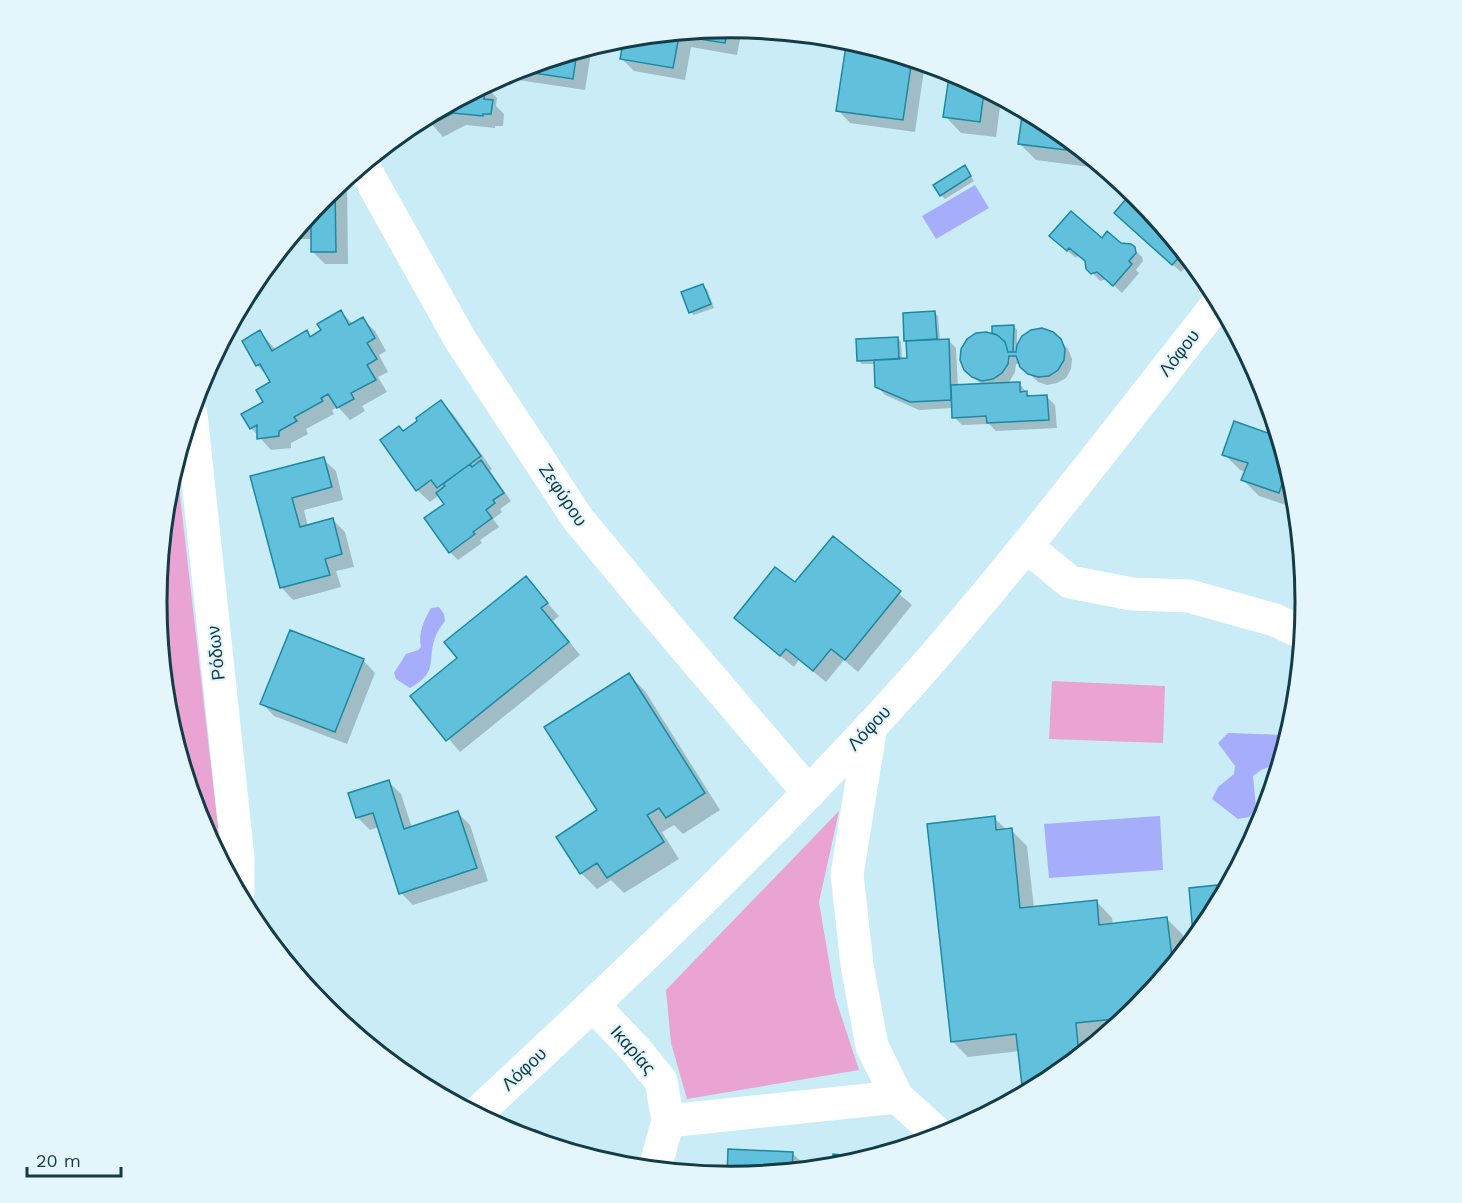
<svg xmlns="http://www.w3.org/2000/svg" width="1462" height="1203" viewBox="0 0 1462 1203" font-family="'Work Sans',sans-serif">
<style>
.green{fill:#eaa4d4}
.water{fill:#a6aefc}
.shadow{fill:#0003}
.building{fill:#61c1dc;stroke:#1d88a2;stroke-width:1.5}
.lines{fill:none;stroke-linecap:round;stroke-linejoin:round}
.minor{stroke:#fff;stroke-width:33}
.labels{text-anchor:middle;stroke-width:4.5;stroke-linejoin:round;paint-order:stroke}
.street-label{font-size:18px;fill:#133c47;stroke:#e4f6fb}
.rim{fill:none;stroke:#133c47;stroke-width:3}
</style>
<rect width="100%" height="100%" fill="#c9ecf7"/>
<!-- green -->
<path class="green" d="M 176,461 L 220,844 L 220,858 L 200,821 L 167,713 L 157,601 L 168,489 Z
M 1052,681 L 1165,686 L 1163,743 L 1049,739 Z
M 839,811 L 819,902 L 835,997 L 859,1070 L 687,1099 L 671,1043 L 666,990 Z"/>
<!-- water -->
<path class="water" d="M 975,185 L 989,208 L 936,239 L 922,216 Z
M 439,607 L 444,614 L 445,621 C 442,625 439,629 437,633 C 425,659 441,671 410,688 L 396,679 L 394,673 L 406,654 L 418,650 L 421,647 C 418,633 424,620 431,608 Z
M 1228,733 L 1285,735 L 1286,743 L 1279,763 L 1261,770 L 1253,776 L 1256,808 L 1249,817 L 1238,819 L 1212,799 L 1218,787 L 1234,774 L 1235,766 L 1218,743 Z
M 1160,816 L 1163,870 L 1049,878 L 1044,824 Z"/>
<!-- shadow -->
<path class="shadow" d="M 731,27 L 742,28 L 737,55 L 691,47 L 685,80 L 634,71 L 622,59 L 625,37 Z
M 848,40 L 925,63 L 915,132 L 850,123 L 838,110 Z
M 592,46 L 585,90 L 518,80 L 510,72 Z
M 951,71 L 1024,110 L 1000,107 L 996,137 L 961,133 L 945,116 Z
M 484,85 L 497,98 L 496,106 L 504,114 L 503,126 L 495,126 L 495,128 L 466,125 L 443,137 L 430,122 L 417,121 Z
M 1025,110 L 1050,124 L 1091,157 L 1090,167 L 1036,160 L 1020,144 Z
M 968,171 L 974,181 L 945,199 L 941,195 Z
M 344,179 L 347,181 L 348,264 L 325,264 L 313,252 L 313,239 L 289,239 L 325,195 Z
M 1134,192 L 1191,261 L 1181,272 L 1124,221 Z
M 1102,240 L 1120,245 L 1130,245 L 1142,257 L 1143,261 L 1136,270 L 1139,273 L 1122,293 L 1107,279 L 1100,281 L 1088,268 L 1086,261 L 1078,255 L 1076,258 L 1059,244 Z
M 703,286 L 707,289 L 714,308 L 694,315 L 690,312 Z
M 341,312 L 353,324 L 363,319 L 375,331 L 386,351 L 379,355 L 388,372 L 378,377 L 387,392 L 362,406 L 365,411 L 350,420 L 338,407 L 332,410 L 334,414 L 306,429 L 308,434 L 291,443 L 291,448 L 271,450 L 251,428 L 265,402 L 272,382 L 257,365 L 260,332 L 276,350 L 307,332 L 312,337 L 323,331 Z
M 935,313 L 938,316 L 940,340 L 948,340 L 956,348 L 958,387 L 982,385 L 965,369 L 993,335 L 994,327 L 1014,326 L 1017,330 L 1017,348 L 1052,333 L 1068,349 L 1072,359 L 1071,369 L 1066,378 L 1057,383 L 1047,385 L 1038,382 L 1020,364 L 1016,364 L 1015,372 L 1008,384 L 1019,383 L 1031,398 L 1047,397 L 1055,405 L 1057,428 L 996,431 L 989,424 L 962,425 L 954,417 L 953,408 L 919,410 L 885,395 L 877,386 L 875,364 L 862,364 L 859,361 L 898,338 L 901,342 L 902,360 L 909,360 L 906,340 Z
M 441,402 L 453,414 L 492,469 L 490,471 L 511,501 L 500,509 L 502,512 L 493,519 L 499,527 L 480,540 L 482,543 L 458,560 L 450,552 L 446,504 L 439,495 L 430,502 L 417,490 L 403,433 Z
M 1279,439 L 1295,490 L 1295,508 L 1259,496 L 1243,480 L 1246,472 L 1240,470 L 1224,454 Z
M 323,459 L 336,471 L 343,500 L 304,510 L 308,527 L 333,520 L 345,532 L 354,567 L 336,571 L 341,587 L 293,600 L 281,587 L 252,477 Z
M 833,538 L 912,605 L 858,672 L 844,660 L 826,682 L 799,660 L 794,667 L 748,630 L 795,584 Z
M 525,578 L 559,616 L 553,621 L 580,655 L 460,752 L 412,696 L 459,658 Z
M 363,660 L 375,673 L 347,744 L 274,716 L 262,703 Z
M 629,675 L 645,691 L 720,810 L 683,834 L 674,825 L 662,832 L 679,859 L 624,893 L 611,880 L 597,889 L 581,873 L 599,811 Z
M 388,781 L 401,794 L 412,828 L 458,813 L 470,825 L 488,881 L 413,905 L 401,893 L 379,827 L 370,830 L 357,817 Z
M 994,818 L 1007,830 L 1011,830 L 1027,846 L 1034,908 L 1096,901 L 1112,918 L 1113,925 L 1167,919 L 1183,935 L 1185,950 L 1137,1008 L 1100,1038 L 1091,1039 L 1092,1045 L 1050,1079 L 1024,1093 L 1020,1051 L 968,1057 L 952,1041 Z
M 792,1153 L 805,1165 L 804,1169 L 729,1176 Z"/>
<!-- building -->
<path class="building" d="M 728,27 L 725,43 L 679,36 L 673,68 L 620,59 L 624,38 Z
M 847,39 L 912,59 L 903,120 L 836,111 Z
M 577,51 L 573,79 L 514,70 Z
M 950,70 L 992,93 L 984,92 L 980,122 L 943,117 Z
M 486,84 L 484,99 L 493,100 L 491,114 L 483,114 L 483,116 L 453,113 L 430,125 L 425,117 Z
M 1023,109 L 1050,124 L 1075,144 L 1074,151 L 1018,144 Z
M 965,165 L 971,176 L 940,196 L 933,185 Z
M 335,187 L 336,252 L 311,252 L 311,227 L 299,227 L 325,195 Z
M 1133,191 L 1184,252 L 1172,265 L 1114,213 Z
M 1071,211 L 1102,238 L 1107,231 L 1121,243 L 1131,244 L 1135,247 L 1136,253 L 1129,261 L 1132,264 L 1113,286 L 1097,272 L 1091,274 L 1086,269 L 1085,261 L 1069,248 L 1067,251 L 1049,236 Z
M 703,284 L 711,304 L 689,313 L 681,292 Z
M 341,310 L 349,325 L 363,317 L 375,338 L 367,343 L 377,359 L 367,365 L 376,380 L 351,393 L 354,399 L 337,408 L 328,394 L 321,398 L 323,401 L 294,417 L 297,421 L 279,431 L 279,436 L 257,439 L 257,425 L 250,429 L 241,414 L 263,402 L 256,390 L 270,382 L 260,364 L 256,366 L 242,341 L 260,330 L 272,351 L 307,330 L 310,337 L 321,330 L 317,324 Z
M 935,311 L 937,339 L 904,341 L 903,313 Z
M 1014,325 L 1013,352 L 1008,352 L 1005,342 L 997,335 L 992,333 L 992,326 Z
M 1042,328 L 1053,332 L 1061,339 L 1065,349 L 1064,360 L 1058,370 L 1049,376 L 1038,377 L 1028,374 L 1020,367 L 1016,356 L 1009,356 L 1008,364 L 1002,373 L 993,379 L 982,381 L 972,377 L 964,370 L 960,360 L 961,349 L 967,339 L 976,333 L 986,332 L 997,335 L 1005,342 L 1008,352 L 1016,352 L 1017,345 L 1022,336 L 1031,330 Z
M 898,337 L 899,359 L 857,361 L 856,339 Z
M 949,339 L 951,400 L 910,402 L 875,387 L 874,360 L 907,358 L 906,341 Z
M 1020,382 L 1020,392 L 1027,391 L 1027,396 L 1047,395 L 1049,420 L 987,423 L 986,416 L 952,418 L 951,385 Z
M 441,400 L 481,456 L 437,488 L 431,480 L 416,491 L 380,440 L 399,426 L 403,431 L 417,421 L 416,418 Z
M 1234,421 L 1279,437 L 1291,477 L 1285,475 L 1279,493 L 1241,480 L 1248,463 L 1222,455 Z
M 324,457 L 332,487 L 292,498 L 300,527 L 333,518 L 342,554 L 325,559 L 330,575 L 280,588 L 250,476 Z
M 481,460 L 504,493 L 493,500 L 495,503 L 486,510 L 492,518 L 473,532 L 475,534 L 449,553 L 424,518 L 444,504 L 436,493 L 445,486 L 443,484 L 470,464 L 472,467 Z
M 833,536 L 901,591 L 845,660 L 831,649 L 813,671 L 786,649 L 780,656 L 734,618 L 775,567 L 795,582 Z
M 526,576 L 548,603 L 541,608 L 569,642 L 446,741 L 410,696 L 457,658 L 444,642 Z
M 1301,584 L 1304,585 L 1305,603 L 1295,597 Z
M 290,630 L 364,659 L 335,732 L 260,704 Z
M 629,673 L 705,793 L 666,818 L 659,808 L 647,815 L 664,842 L 607,878 L 597,863 L 580,874 L 556,837 L 597,810 L 544,727 Z
M 389,780 L 404,829 L 458,811 L 477,868 L 399,894 L 373,813 L 356,818 L 348,793 Z
M 995,816 L 996,830 L 1012,828 L 1020,908 L 1097,900 L 1099,925 L 1167,917 L 1173,965 L 1137,1008 L 1125,1018 L 1076,1023 L 1079,1055 L 1050,1079 L 1023,1094 L 1016,1034 L 951,1042 L 927,824 Z
M 1228,884 L 1208,921 L 1198,934 L 1193,934 L 1189,888 Z
M 535,1130 L 573,1147 L 572,1151 L 531,1138 Z
M 728,1149 L 793,1152 L 792,1170 L 727,1176 Z
M 833,1154 L 867,1158 L 843,1165 L 832,1166 Z"/>
<g class="lines">
<!-- minor -->
<path class="minor" d="M 362,164 L 461,341 L 578,519 L 660,618 L 809,793
M 191,414 L 238,858 L 238,893
M 1026,546 L 1070,582 L 1132,594 L 1189,596 L 1275,620 L 1302,633
M 871,726 L 847,874 L 857,965 L 872,1046 L 897,1097 L 940,1136
M 593,1005 L 635,1049 L 661,1081 L 668,1121 L 655,1168
M 476,1114 C 625,976 773,836 909,685 C 1018,562 1117,431 1219,302
M 668,1121 L 897,1097"/>
</g>
<g class="labels">
<!-- street labels -->
<g class="street-label">
<text transform="translate(1179 353) rotate(-52)" y="6">Λόφου</text>
<text transform="translate(563 495) rotate(56)" y="6">Ζεφύρου</text>
<text transform="translate(216 653) rotate(-96)" y="6">Ρόδων</text>
<text transform="translate(869 728) rotate(-47)" y="6">Λόφου</text>
<text transform="translate(633 1050) rotate(49)" y="6">Ικαρίας</text>
<text transform="translate(524 1069) rotate(-43)" y="6">Λόφου</text>
</g>
</g>
<!-- crop -->
<path d="M0 0H1462V1203H0ZM167 602a564 564 0 1 1 1128 0a564 564 0 1 1-1128 0Z" fill="#e4f6fb" fill-rule="evenodd"/>
<path class="rim" d="M167 602a564 564 0 1 1 1128 0a564 564 0 1 1-1128 0Z"/>
<!-- scale -->
<path d="M27 1167v9h94v-9" fill="none" stroke="#133c47" stroke-width="3"/>
<text x="36" y="1167" font-size="18" fill="#133c47" stroke="#e4f6fb" stroke-width="4.5" paint-order="stroke">20 m</text>
</svg>
